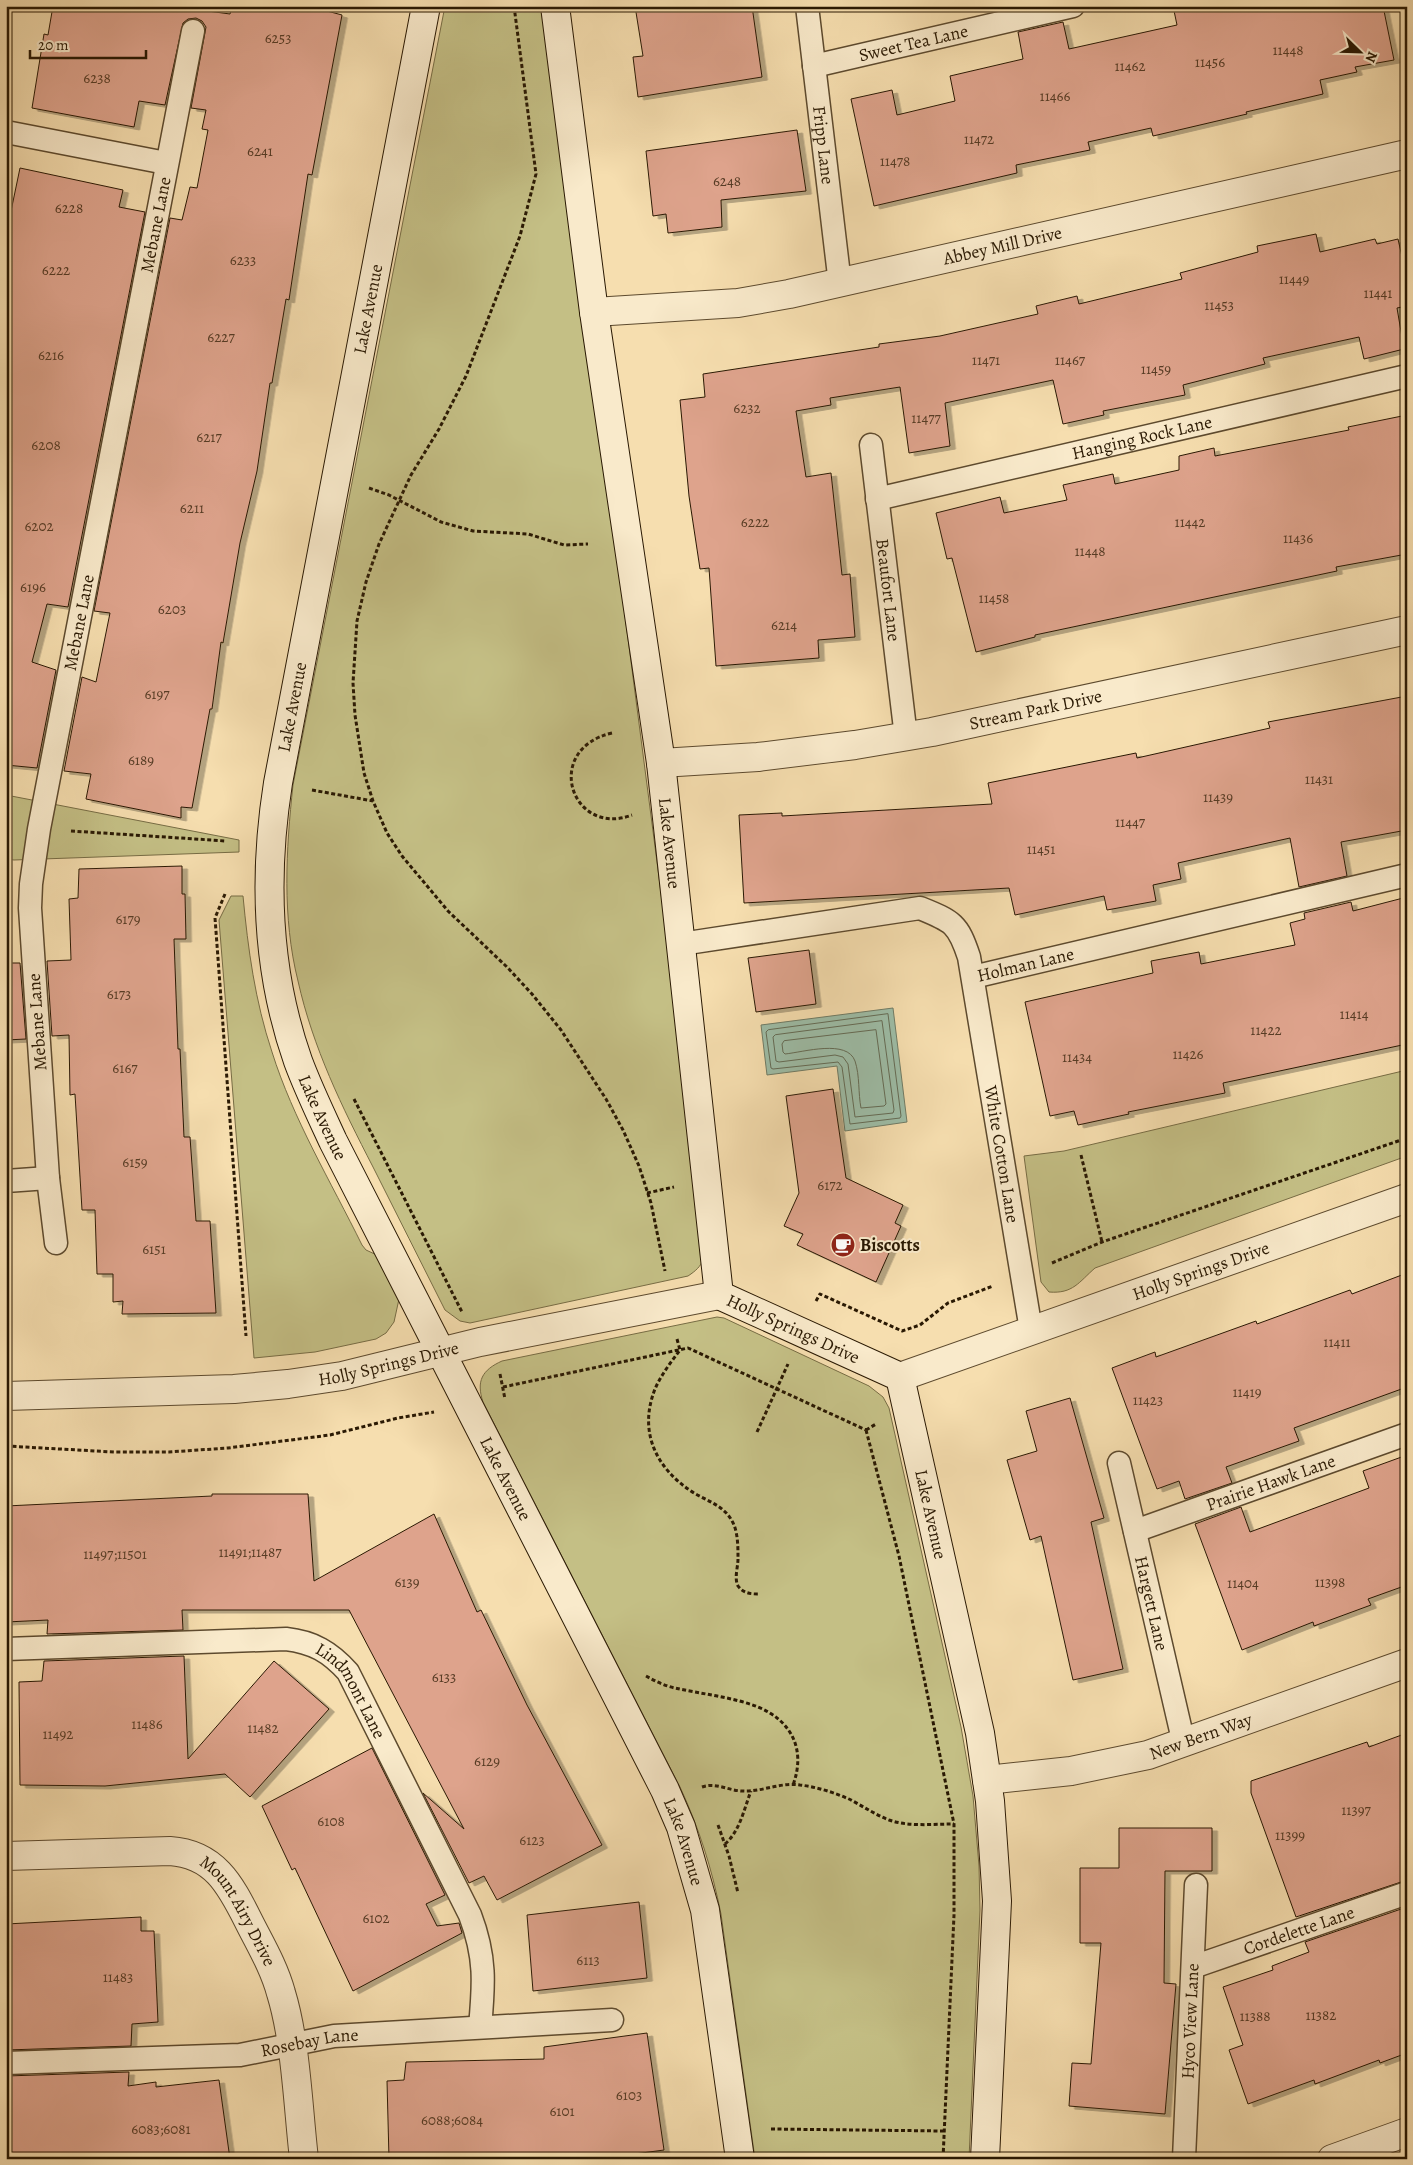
<svg xmlns="http://www.w3.org/2000/svg" width="1413" height="2165" viewBox="0 0 1413 2165" font-family="Alegreya,serif">
<style>
.green{fill:#c4bf85;stroke:#776c44}
.water{fill:#9dbda7;stroke:#6f7b65}
.lines{fill:none;stroke-linecap:round;stroke-linejoin:round}
.shore{stroke:#646b55;stroke-width:1}
.building{fill:#dea38c;stroke:#2a1903;filter:url(#shadow)}
.lane-casing{stroke:#5d4a2e;stroke-width:25}
.street-casing{stroke:#5d4a2e;stroke-width:30}
.secondary-casing{stroke:#2a1903;stroke-width:30}
.path{stroke:#2a1903;stroke-width:3;stroke-dasharray:4 2.5;stroke-linecap:butt}
.lane{stroke:#f9eacb;stroke-width:22}
.street{stroke:#f9eacb;stroke-width:28}
.secondary{stroke:#f9eacb;stroke-width:28}
.labels{text-anchor:middle;stroke-width:4;stroke-linejoin:round;paint-order:stroke}
.number-label{font-size:15px;fill:#573c25}
.street-label{font-size:18px;fill:#2a1903;stroke:#f9eacb}
.poi-label{font-size:18px;font-weight:bold;fill:#2a1903;stroke:#f9eacb;text-anchor:start}
</style>
<defs>
<filter id="shadow"><feDropShadow dx="5.5" dy="3" stdDeviation="0" flood-color="#0004"/></filter>
</defs>
<rect width="100%" height="100%" fill="#f6deaf"/>
<filter id="stains"><feTurbulence type="fractalNoise" baseFrequency=".004" numOctaves="4"/><feColorMatrix values="0 0 0 0 .2 0 0 0 0 .09 0 0 0 0 .02 0 0 0 .5 -.17"/></filter>
<radialGradient id="worn" r=".72"><stop offset=".6" stop-color="#630" stop-opacity="0"/><stop offset="1" stop-color="#630" stop-opacity=".3"/></radialGradient>
<!-- green -->
<path class="green" d="M 445,6 L 546,6 L 706,1240 C 704,1258 705,1265 688,1276 L 470,1323 L 460,1321 L 445,1310 C 421,1262 397,1215 373,1167 C 342,1107 313,1048 298,981 C 282,917 286,850 293,785 Z
M 6,795 L 239,840 L 239,852 L 14,860 L 6,859 Z
M 231,896 L 243,896 C 248,949 255,1001 272,1052 C 293,1119 331,1182 362,1245 L 366,1250 L 379,1256 L 399,1299 L 394,1322 L 386,1333 L 376,1339 L 315,1352 L 254,1358 L 219,920 Z
M 1407,1070 L 1407,1156 L 1095,1268 C 1079,1282 1073,1294 1049,1292 L 1041,1282 L 1024,1156 L 1064,1151 Z
M 717,1317 L 724,1318 L 869,1386 L 883,1397 L 889,1408 L 961,1727 L 973,1796 L 979,1866 L 980,1910 L 969,2159 L 755,2159 L 721,1914 C 712,1869 699,1828 680,1787 L 483,1402 C 476,1381 482,1370 502,1361 Z"/>
<!-- water -->
<path class="water" d="M 893,1008 L 907,1122 L 845,1131 L 837,1066 L 767,1075 L 761,1025 Z"/>
<g class="lines">
<!-- shore -->
<path class="shore" d="M 888,1014 L 901,1116 L 900,1118 L 850,1124 L 842,1067 L 838,1062 L 773,1069 L 771,1068 L 766,1032 L 768,1030 Z
M 882,1021 L 894,1110 L 893,1113 L 855,1117 L 848,1064 L 843,1057 L 835,1055 L 779,1062 L 776,1061 L 773,1037 L 775,1035 Z
M 876,1030 L 886,1104 L 884,1106 L 861,1108 C 858,1093 860,1076 855,1061 C 847,1039 804,1052 785,1054 L 783,1052 L 782,1044 L 784,1041 Z"/>
</g>
<!-- building -->
<path class="building" d="M 53,6 L 171,6 L 230,14 L 232,6 L 328,6 L 327,11 L 342,15 L 312,175 L 308,174 L 289,300 L 286,299 L 272,383 L 270,383 L 257,471 L 240,543 L 223,643 L 221,642 L 212,709 L 210,709 L 192,808 L 181,807 L 181,818 L 86,799 L 91,774 L 64,771 L 82,677 L 96,682 L 110,613 L 94,611 L 170,218 L 182,220 L 190,187 L 197,188 L 208,130 L 202,129 L 206,110 L 191,108 L 206,27 L 202,21 L 196,18 L 188,19 L 183,23 L 165,105 L 139,101 L 134,127 L 32,108 L 44,34 L 48,35 Z
M 635,6 L 752,6 L 762,77 L 638,97 L 633,57 L 643,56 Z
M 1173,6 L 1383,6 L 1394,60 L 1355,67 L 1357,72 L 1320,80 L 1323,94 L 1246,112 L 1247,114 L 1153,136 L 1151,128 L 1088,142 L 1090,150 L 1016,165 L 1017,173 L 874,206 L 851,99 L 892,90 L 897,115 L 955,101 L 950,76 L 1023,59 L 1018,32 L 1063,22 L 1069,49 L 1177,25 Z
M 797,130 L 806,191 L 721,200 L 722,227 L 668,233 L 666,214 L 653,216 L 646,151 Z
M 20,168 L 123,190 L 119,207 L 145,212 L 68,607 L 47,604 L 32,662 L 56,670 L 37,768 L 6,765 L 6,235 Z
M 1316,234 L 1320,252 L 1375,239 L 1377,244 L 1398,239 L 1407,279 L 1407,306 L 1397,308 L 1404,349 L 1364,359 L 1359,337 L 1263,358 L 1265,364 L 1183,385 L 1185,395 L 1103,411 L 1104,415 L 1063,424 L 1053,380 L 945,403 L 950,446 L 909,453 L 900,387 L 830,398 L 831,405 L 796,411 L 806,477 L 831,473 L 842,575 L 850,574 L 855,637 L 818,640 L 819,658 L 716,666 L 709,568 L 700,569 L 689,496 L 680,400 L 705,397 L 703,374 L 879,347 L 879,344 L 940,336 L 1038,314 L 1036,306 L 1077,296 L 1079,304 L 1182,279 L 1180,273 L 1258,252 L 1257,246 Z
M 1407,415 L 1407,554 L 1336,567 L 1337,571 L 1035,635 L 1035,637 L 976,652 L 952,558 L 947,559 L 936,513 L 1000,497 L 1004,513 L 1067,500 L 1063,485 L 1113,474 L 1115,484 L 1179,470 L 1179,456 L 1214,448 L 1215,456 L 1349,430 L 1348,427 Z
M 1407,696 L 1407,830 L 1341,842 L 1347,876 L 1299,887 L 1290,838 L 1178,863 L 1181,879 L 1153,885 L 1156,901 L 1107,910 L 1104,896 L 1015,915 L 1009,888 L 744,903 L 739,815 L 782,813 L 782,816 L 992,804 L 988,783 L 1136,753 L 1137,758 L 1270,728 L 1268,722 Z
M 182,866 L 182,894 L 185,894 L 186,939 L 174,939 L 178,1049 L 180,1049 L 184,1137 L 190,1137 L 196,1221 L 210,1221 L 216,1313 L 122,1314 L 123,1301 L 113,1302 L 113,1274 L 97,1274 L 95,1210 L 82,1210 L 75,1094 L 70,1095 L 69,1035 L 52,1036 L 47,961 L 71,960 L 69,899 L 78,898 L 79,869 Z
M 1407,897 L 1407,1044 L 1223,1083 L 1225,1093 L 1128,1112 L 1129,1114 L 1078,1125 L 1074,1111 L 1050,1116 L 1025,1002 L 1153,973 L 1151,961 L 1199,952 L 1201,964 L 1295,945 L 1290,923 L 1305,919 L 1304,913 L 1351,902 L 1353,911 Z
M 809,950 L 816,1004 L 756,1012 L 748,958 Z
M 6,963 L 20,963 L 26,1039 L 6,1040 Z
M 833,1089 L 846,1178 L 903,1205 L 895,1223 L 901,1226 L 876,1282 L 797,1245 L 803,1234 L 784,1226 L 799,1193 L 786,1096 Z
M 1407,1273 L 1407,1387 L 1294,1428 L 1299,1441 L 1226,1467 L 1232,1483 L 1185,1499 L 1179,1481 L 1157,1489 L 1112,1368 L 1155,1352 L 1156,1357 L 1256,1321 L 1257,1324 L 1350,1290 L 1352,1294 Z
M 1070,1398 L 1104,1518 L 1091,1522 L 1123,1669 L 1073,1680 L 1041,1536 L 1030,1540 L 1007,1460 L 1037,1451 L 1026,1411 Z
M 1407,1455 L 1407,1585 L 1368,1599 L 1371,1605 L 1314,1626 L 1313,1622 L 1242,1650 L 1195,1524 L 1241,1507 L 1250,1532 L 1369,1488 L 1363,1471 Z
M 212,1494 L 308,1494 L 314,1581 L 434,1514 L 477,1612 L 481,1610 L 527,1705 L 602,1845 L 497,1900 L 484,1876 L 469,1883 L 423,1793 L 464,1829 L 349,1610 L 182,1610 L 183,1630 L 47,1634 L 48,1620 L 6,1622 L 6,1506 L 212,1496 Z
M 184,1656 L 188,1759 L 274,1661 L 329,1709 L 250,1797 L 225,1774 L 105,1786 L 20,1785 L 19,1682 L 42,1681 L 44,1661 Z
M 1407,1733 L 1407,1880 L 1296,1917 L 1251,1793 L 1251,1781 L 1367,1742 L 1369,1747 Z
M 372,1748 L 445,1895 L 426,1904 L 437,1926 L 459,1923 L 462,1933 L 353,1991 L 295,1868 L 292,1870 L 262,1806 Z
M 1119,1828 L 1212,1828 L 1212,1871 L 1165,1871 L 1164,1983 L 1176,1984 L 1165,2114 L 1069,2106 L 1072,2063 L 1091,2064 L 1101,1943 L 1080,1943 L 1080,1868 L 1119,1868 Z
M 639,1902 L 647,1978 L 533,1991 L 527,1915 Z
M 1407,1907 L 1407,2053 L 1380,2063 L 1379,2060 L 1315,2084 L 1314,2080 L 1248,2104 L 1229,2050 L 1243,2045 L 1223,1987 L 1273,1970 L 1272,1966 L 1309,1952 L 1305,1942 Z
M 141,1917 L 141,1931 L 154,1931 L 158,2022 L 132,2024 L 131,2046 L 6,2050 L 6,1924 Z
M 647,2033 L 664,2150 L 597,2159 L 389,2159 L 387,2081 L 404,2080 L 406,2062 L 544,2059 L 544,2047 Z
M 129,2072 L 128,2086 L 156,2082 L 156,2087 L 219,2080 L 230,2159 L 6,2159 L 6,2076 Z"/>
<g class="lines">
<defs>
<g id="lane">
<path id="s1" d="M 807,6 L 840,284"/>
<path id="s2" d="M 814,66 L 1073,6"/>
<path d="M 6,132 L 166,163"/>
<path id="s3" d="M 871,445 L 906,737"/>
<path id="s4" d="M 877,499 L 1407,376"/>
<path id="s5" d="M 681,944 L 920,908 C 952,921 958,923 969,957 L 1031,1330"/>
<path id="s6" d="M 973,977 L 1407,875"/>
<path d="M 6,1181 L 48,1178"/>
<path id="s7" d="M 56,1243 L 48,1178 L 30,908 L 31,884 L 39,829 L 193,31"/>
<path id="s8" d="M 1119,1463 L 1184,1744"/>
<path id="s9" d="M 1135,1531 L 1407,1434"/>
<path id="s10" d="M 6,1649 L 286,1639 C 313,1642 330,1652 348,1672 L 470,1915 C 486,1957 484,1984 480,2027"/>
<path id="s11" d="M 1193,1967 L 1407,1893"/>
<path id="s12" d="M 6,2063 L 240,2055 L 334,2036 L 612,2020"/>
<path id="s13" d="M 1184,2159 L 1196,1885"/>
</g>
<g id="street">
<path id="s14" d="M 594,312 L 738,303 L 789,294 L 1407,154"/>
<path id="s15" d="M 661,763 L 758,757 L 855,745 L 932,732 L 1407,630"/>
<path id="s16" d="M 900,1377 L 1407,1198"/>
<path id="s17" d="M 6,1396 L 234,1389 L 288,1384 L 342,1376 L 480,1342 L 719,1295"/>
<path id="s18" d="M 987,1780 L 1071,1771 L 1148,1755 L 1407,1663"/>
<path id="s19" d="M 6,1856 L 170,1851 C 214,1854 230,1884 248,1920 C 260,1944 274,1967 281,1993 C 296,2042 298,2107 304,2159"/>
<path d="M 1332,2159 L 1407,2132"/>
</g>
<g id="secondary">
<path id="s20" d="M 426,6 L 278,783 C 263,878 266,970 298,1061 C 308,1088 321,1115 333,1141 L 665,1790 L 681,1827 L 705,1910 L 740,2159"/>
<path id="s21" d="M 555,6 L 594,312 L 661,763 L 719,1295 L 900,1377 L 980,1733 L 990,1801 L 997,1901 L 985,2159"/>
</g>
</defs>
<!-- lane casing -->
<use href="#lane" class="lane-casing"/>
<!-- street casing -->
<use href="#street" class="street-casing"/>
<!-- secondary casing -->
<use href="#secondary" class="secondary-casing"/>
<!-- path -->
<path class="path" d="M 514,6 L 536,174 L 520,236 L 466,376 L 439,429 L 411,475 L 379,544 L 366,582 L 357,621 L 353,683 L 355,715 L 364,773 L 373,801 L 387,833 L 402,856 L 448,911 L 507,967 L 532,994 L 561,1030 L 606,1099 L 623,1130 L 639,1166 L 651,1203 L 665,1271
M 369,488 L 389,495 L 441,522 L 473,531 L 528,534 L 564,545 L 588,544
M 612,733 C 542,749 571,838 632,815
M 312,790 L 373,801
M 71,831 L 226,841
M 225,894 L 215,918 L 246,1336
M 354,1099 L 462,1312
M 1081,1155 L 1102,1242
M 647,1193 L 674,1187
M 1052,1263 L 1102,1242 L 1407,1138
M 816,1301 L 820,1294 L 902,1331 L 920,1325 L 948,1303 L 993,1286
M 677,1339 L 680,1350 C 671,1362 661,1375 655,1389 C 638,1432 656,1469 694,1493 C 709,1502 726,1506 734,1525 C 738,1535 738,1548 738,1559 C 738,1567 734,1578 738,1586 C 743,1593 750,1594 758,1594
M 500,1374 L 505,1399
M 503,1387 L 688,1348 L 866,1430
M 866,1430 L 899,1556 L 954,1824 L 954,1915 L 943,2159
M 866,1430 L 876,1424
M 757,1432 L 788,1364
M 6,1446 L 114,1452 L 169,1452 L 228,1448 L 330,1435 L 398,1418 L 434,1412
M 646,1676 C 655,1681 665,1686 675,1688 C 701,1694 733,1697 758,1707 C 792,1721 806,1750 793,1785
M 702,1787 C 716,1782 729,1791 743,1791 C 762,1792 780,1782 800,1785 C 817,1787 836,1793 851,1800 C 864,1807 876,1815 889,1820 C 909,1827 933,1824 954,1824
M 718,1825 L 729,1856 L 738,1893
M 725,1844 C 740,1831 744,1809 751,1791
M 771,2129 L 944,2131"/>
<!-- lane -->
<use href="#lane" class="lane"/>
<!-- street -->
<use href="#street" class="street"/>
<!-- secondary -->
<use href="#secondary" class="secondary"/>
</g>
<!-- icons -->
<defs>
<symbol id="cafe-disc" viewBox="-11 -11 22 22"><circle r="9.5" fill="#8f2418" stroke="#f9eacb"/><path d="M-5.5-4.5H6V0H3Q3 3.5 0 3.5H-2.5Q-5.5 3.5-5.5 0ZM3-3.2v2h1.7v-2ZM-6 4.5H4V6H-6Z" fill="#fff"/></symbol>
</defs>
<g fill-rule="evenodd">
<use href="#cafe-disc" x="829" y="1231" width="28" height="28"/>
</g>
<g class="labels">
<!-- number labels -->
<g class="number-label">
<text x="278" y="43">6253</text>
<text x="1288" y="55">11448</text>
<text x="1210" y="67">11456</text>
<text x="1130" y="71">11462</text>
<text x="97" y="83">6238</text>
<text x="1055" y="101">11466</text>
<text x="979" y="144">11472</text>
<text x="260" y="156">6241</text>
<text x="895" y="166">11478</text>
<text x="727" y="186">6248</text>
<text x="69" y="213">6228</text>
<text x="243" y="265">6233</text>
<text x="56" y="275">6222</text>
<text x="1294" y="284">11449</text>
<text x="1378" y="298">11441</text>
<text x="1219" y="310">11453</text>
<text x="221" y="342">6227</text>
<text x="51" y="360">6216</text>
<text x="986" y="365">11471</text>
<text x="1070" y="365">11467</text>
<text x="1156" y="374">11459</text>
<text x="747" y="413">6232</text>
<text x="926" y="423">11477</text>
<text x="209" y="442">6217</text>
<text x="46" y="450">6208</text>
<text x="192" y="513">6211</text>
<text x="755" y="527">6222</text>
<text x="1190" y="527">11442</text>
<text x="39" y="531">6202</text>
<text x="1298" y="543">11436</text>
<text x="1090" y="556">11448</text>
<text x="33" y="592">6196</text>
<text x="994" y="603">11458</text>
<text x="172" y="614">6203</text>
<text x="784" y="630">6214</text>
<text x="157" y="699">6197</text>
<text x="141" y="765">6189</text>
<text x="1319" y="784">11431</text>
<text x="1218" y="802">11439</text>
<text x="1130" y="827">11447</text>
<text x="1041" y="854">11451</text>
<text x="128" y="924">6179</text>
<text x="119" y="999">6173</text>
<text x="1354" y="1019">11414</text>
<text x="1266" y="1035">11422</text>
<text x="1188" y="1059">11426</text>
<text x="1077" y="1062">11434</text>
<text x="125" y="1073">6167</text>
<text x="135" y="1167">6159</text>
<text x="830" y="1190">6172</text>
<text x="154" y="1254">6151</text>
<text x="1337" y="1347">11411</text>
<text x="1247" y="1397">11419</text>
<text x="1148" y="1405">11423</text>
<text x="250" y="1557">11491;11487</text>
<text x="115" y="1559">11497;11501</text>
<text x="407" y="1587">6139</text>
<text x="1330" y="1587">11398</text>
<text x="1243" y="1588">11404</text>
<text x="444" y="1682">6133</text>
<text x="147" y="1729">11486</text>
<text x="263" y="1733">11482</text>
<text x="58" y="1739">11492</text>
<text x="487" y="1766">6129</text>
<text x="1356" y="1815">11397</text>
<text x="331" y="1826">6108</text>
<text x="1290" y="1840">11399</text>
<text x="532" y="1845">6123</text>
<text x="376" y="1923">6102</text>
<text x="588" y="1965">6113</text>
<text x="118" y="1982">11483</text>
<text x="1321" y="2020">11382</text>
<text x="1255" y="2021">11388</text>
<text x="629" y="2100">6103</text>
<text x="562" y="2116">6101</text>
<text x="452" y="2125">6088;6084</text>
<text x="161" y="2134">6083;6081</text>
</g>
<!-- street labels -->
<g class="street-label">
<text dy="6" stroke="none"><textPath href="#s2" startOffset="102">Sweet Tea Lane</textPath></text>
<text dy="6" stroke="none"><textPath href="#s1" startOffset="140">Fripp Lane</textPath></text>
<text dy="6" stroke="none"><textPath href="#s7" startOffset="1031">Mebane Lane</textPath></text>
<text dy="6" stroke="none"><textPath href="#s14" startOffset="415">Abbey Mill Drive</textPath></text>
<text transform="translate(368 309) rotate(-79)" y="6">Lake Avenue</text>
<text dy="6" stroke="none"><textPath href="#s4" startOffset="272">Hanging Rock Lane</textPath></text>
<text dy="6" stroke="none"><textPath href="#s3" startOffset="146">Beaufort Lane</textPath></text>
<text dy="6" stroke="none"><textPath href="#s7" startOffset="626">Mebane Lane</textPath></text>
<text transform="translate(292 707) rotate(-79)" y="6">Lake Avenue</text>
<text dy="6" stroke="none"><textPath href="#s15" startOffset="379">Stream Park Drive</textPath></text>
<text dy="6" stroke="none"><textPath href="#s21" startOffset="845">Lake Avenue</textPath></text>
<text dy="6" stroke="none"><textPath href="#s6" startOffset="54">Holman Lane</textPath></text>
<text transform="translate(37 1022) rotate(-94)" y="6">Mebane Lane</text>
<text dy="6" stroke="none"><textPath href="#s20" startOffset="1134">Lake Avenue</textPath></text>
<text dy="6" stroke="none"><textPath href="#s5" startOffset="515">White Cotton Lane</textPath></text>
<text dy="6" stroke="none"><textPath href="#s16" startOffset="319">Holly Springs Drive</textPath></text>
<text dy="6" stroke="none"><textPath href="#s21" startOffset="1381">Holly Springs Drive</textPath></text>
<text dy="6" stroke="none"><textPath href="#s17" startOffset="385">Holly Springs Drive</textPath></text>
<text dy="6" stroke="none"><textPath href="#s20" startOffset="1539">Lake Avenue</textPath></text>
<text dy="6" stroke="none"><textPath href="#s9" startOffset="144">Prairie Hawk Lane</textPath></text>
<text dy="6" stroke="none"><textPath href="#s21" startOffset="1639">Lake Avenue</textPath></text>
<text dy="6" stroke="none"><textPath href="#s8" startOffset="144">Hargett Lane</textPath></text>
<text dy="6" stroke="none"><textPath href="#s10" startOffset="369">Lindmont Lane</textPath></text>
<text dy="6" stroke="none"><textPath href="#s18" startOffset="219">New Bern Way</textPath></text>
<text dy="6" stroke="none"><textPath href="#s20" startOffset="1944">Lake Avenue</textPath></text>
<text dy="6" stroke="none"><textPath href="#s19" startOffset="261">Mount Airy Drive</textPath></text>
<text dy="6" stroke="none"><textPath href="#s11" startOffset="112">Cordelette Lane</textPath></text>
<text dy="6" stroke="none"><textPath href="#s13" startOffset="138">Hyco View Lane</textPath></text>
<text dy="6" stroke="none"><textPath href="#s12" startOffset="305">Rosebay Lane</textPath></text>
</g>
<!-- poi labels -->
<g class="poi-label">
<text x="860" y="1251">Biscotts</text>
</g>
</g>
<!-- margin -->
<rect width="1413" height="2165" fill="none" stroke="#f6deaf" stroke-width="25"/>
<rect x="8" y="8" width="1398" height="2150" fill="none" stroke="#2a1903" stroke-width="2.5"/>
<rect x="12" y="12" width="1388" height="2140" fill="none" stroke="#2a1903"/>
<!-- north arrow -->
<g transform="translate(1360 52) rotate(113)" stroke="#f9eacb" stroke-width="4" paint-order="stroke">
<path d="M0-4L9 19L0 12L-9 19Z" fill="#2a1903"/>
<text y="-8" font-size="14" font-weight="bold" text-anchor="middle" fill="#2a1903">N</text>
</g>
<!-- scale -->
<path d="M30 50v8h116v-8" fill="none" stroke="#2a1903" stroke-width="2.5"/>
<text x="38" y="50" font-size="15" fill="#2a1903" stroke="#f9eacb" stroke-width="4" paint-order="stroke">20 m</text>
<rect width="100%" height="100%" filter="url(#stains)"/>
<rect width="100%" height="100%" fill="url(#worn)"/>
</svg>
